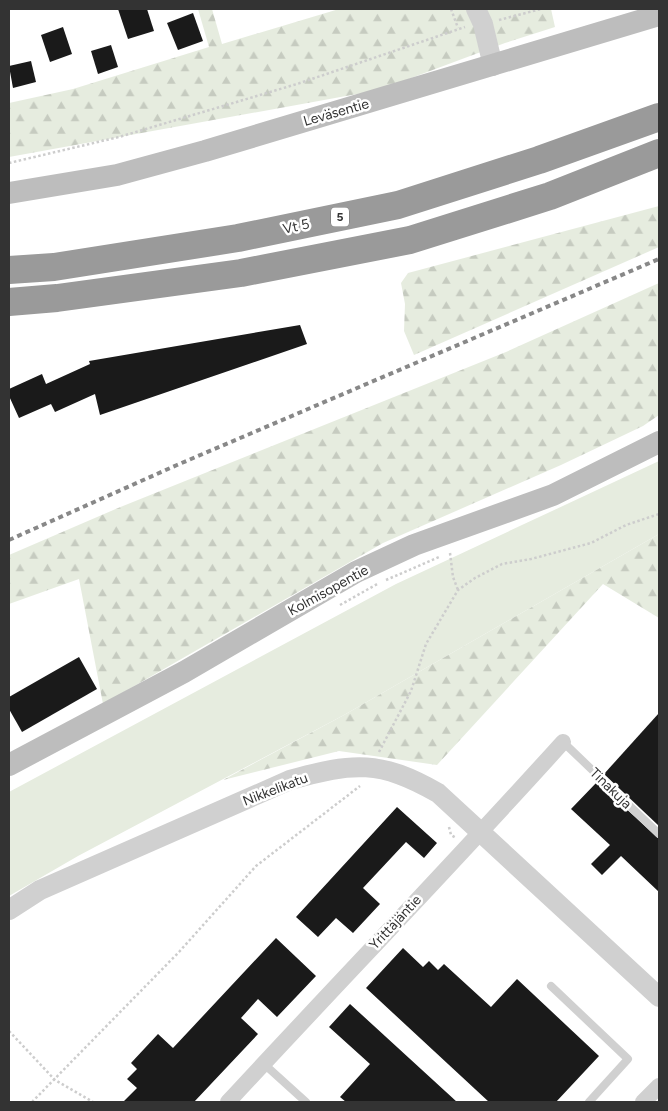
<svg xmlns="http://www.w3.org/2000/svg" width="668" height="1111" font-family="Figtree,sans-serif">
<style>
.green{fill:#e6ecdf}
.forest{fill:url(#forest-firs)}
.building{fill:#1a1a1a}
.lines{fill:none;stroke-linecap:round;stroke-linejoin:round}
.path{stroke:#cdcdcd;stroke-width:2.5;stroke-dasharray:2.5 2.5;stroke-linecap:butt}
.service{stroke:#d0d0d0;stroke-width:8}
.minor{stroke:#d0d0d0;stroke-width:16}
.tertiary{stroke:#d0d0d0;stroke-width:20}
.secondary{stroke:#bdbdbd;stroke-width:22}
.motorway{stroke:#9a9a9a;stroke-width:28}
.rail{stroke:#888;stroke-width:4;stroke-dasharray:5 4;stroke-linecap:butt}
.labels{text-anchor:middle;stroke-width:5;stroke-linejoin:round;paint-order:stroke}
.shield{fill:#fff;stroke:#707070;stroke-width:1}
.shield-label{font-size:12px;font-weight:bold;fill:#333}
.street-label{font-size:14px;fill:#333;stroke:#fff}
</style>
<defs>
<pattern id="forest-firs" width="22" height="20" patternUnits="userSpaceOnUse" patternTransform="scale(1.25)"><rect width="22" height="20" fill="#e6ecdf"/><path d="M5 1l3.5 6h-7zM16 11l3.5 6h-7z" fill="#c6cbc0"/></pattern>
</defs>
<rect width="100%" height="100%" fill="#fff"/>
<path class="green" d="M659 461V534L344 715 78 856 9 896V792L396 584Z"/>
<g class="forest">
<path d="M198 9H212L222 44 339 9H551L555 27 505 43 379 90 9 157V103L73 89 209 47Z"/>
<path d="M659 206V247L414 355 404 331 405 304 401 283 408 273Z"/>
<path d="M659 283V415L643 426 561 465 383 543 103 704 79 579 9 604V555L118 508 506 352Z"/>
<path d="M659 534V618L603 584 437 765 339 751 223 780 344 715Z"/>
</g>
<g class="building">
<path d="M118 9H147L154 31 128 39Z"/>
<path d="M193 13 203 41 178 50 167 23Z"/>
<path d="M63 27 72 54 50 62 41 35Z"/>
<path d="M111 45 118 67 98 74 91 51Z"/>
<path d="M31 61 36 82 13 88 9 66Z"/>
<path d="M300 325 307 344 100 415 95 394 55 412 51 404 19 418 9 396V389L42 374 46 384 90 364 89 361Z"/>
<path d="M79 657 97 689 22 732 9 709V697Z"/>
<path d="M659 713V826L604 774Z"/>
<path d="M597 782 659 839V892L621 856 602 875 591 864 610 845 571 809Z"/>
<path d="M397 807 437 843 424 858 406 842 363 888 380 904 353 933 336 918 318 937 296 917Z"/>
<path d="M276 938 316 976 277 1017 258 999 241 1018 258 1034 194 1102H123L137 1088 127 1079 137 1069 131 1063 158 1034 173 1048Z"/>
<path d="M403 948 423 967 429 961 438 970 444 964 491 1007 517 979 599 1056 556 1102H489L366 988Z"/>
<path d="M350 1004 457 1102H346L340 1097 370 1064 329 1027Z"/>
</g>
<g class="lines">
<g class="path">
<path d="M451 9 458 28"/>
<path d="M499 20 541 9"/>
<path d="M9 163 119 137 297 84 465 27"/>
<path d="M450 553 453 577 458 590"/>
<path d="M386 580 439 557"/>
<path d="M340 605 379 583"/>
<path d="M379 752 411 691 426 644 458 590 475 578 502 564 531 559 591 543 626 525 659 514"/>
<path d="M449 827 451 835 456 838"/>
<path d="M9 1031 55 1080 93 1102"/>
<path d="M32 1102 179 952 256 866 360 786"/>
</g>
<g class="service">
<path d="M563 742 659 834"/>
<path d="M551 986 628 1059 589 1102"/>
<path d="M264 1064 306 1102"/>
</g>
<g class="minor">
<path d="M228 1102C339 982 453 864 563 742"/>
<path d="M643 1102 659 1086"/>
</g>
<g class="tertiary">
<path d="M476 9 483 24 493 66"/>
<path d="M9 910 40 890 290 780C354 762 380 760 438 793L659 997"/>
</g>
<g class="secondary">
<path d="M9 193 117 175 205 151 659 15"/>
<path d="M9 765 184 672 356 572 414 545 553 495 659 442"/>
</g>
<g class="motorway">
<path d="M9 270 54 267 238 238 398 205 539 160 659 117"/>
<path d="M9 302 57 298 241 273 410 240 550 196 659 153"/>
</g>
<path class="rail" d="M9 540 177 465 659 259"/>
</g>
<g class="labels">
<rect class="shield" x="331" y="207.5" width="18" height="19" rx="4"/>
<g class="shield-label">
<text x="340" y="221">5</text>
</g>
<g class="street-label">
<text transform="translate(336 112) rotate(-16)" y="5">Leväsentie</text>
<text transform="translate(296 226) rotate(-12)" y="5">Vt 5</text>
<text transform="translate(328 590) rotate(-29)" y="5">Kolmisopentie</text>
<text transform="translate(611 788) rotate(44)" y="5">Tinakuja</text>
<text transform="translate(275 789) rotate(-21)" y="5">Nikkelikatu</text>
<text transform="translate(395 922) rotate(-47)" y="5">Yrittäjäntie</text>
</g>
</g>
<rect width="668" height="1111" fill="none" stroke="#333333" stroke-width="20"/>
</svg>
